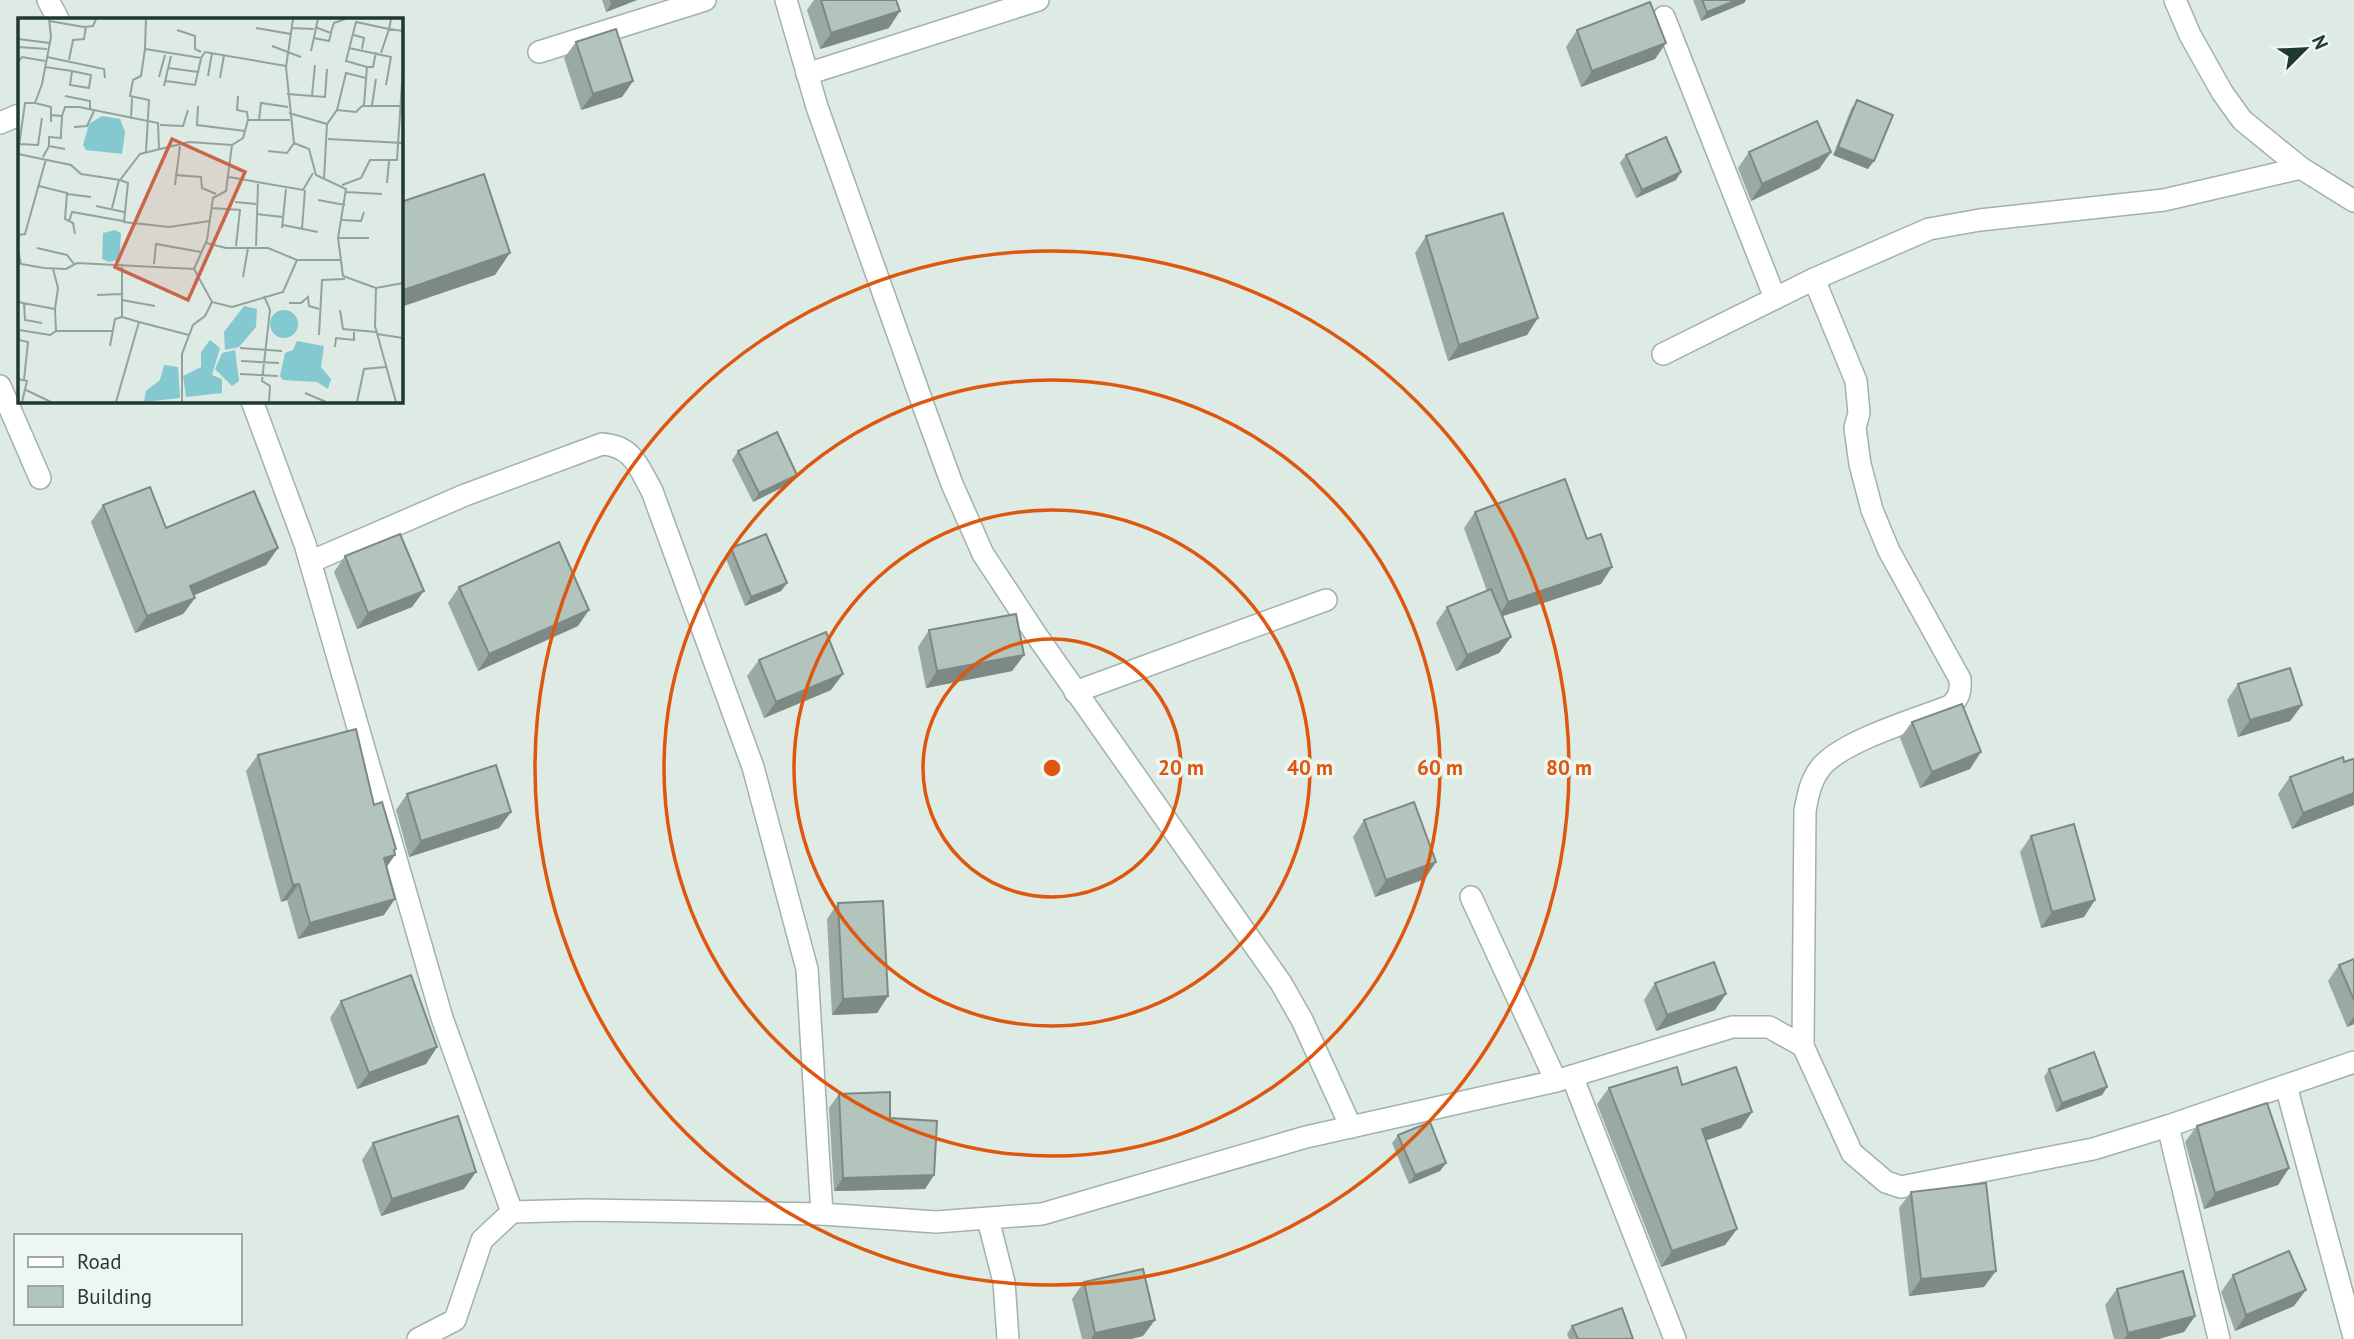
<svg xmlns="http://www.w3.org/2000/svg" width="2354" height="1339" font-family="'PT Sans',sans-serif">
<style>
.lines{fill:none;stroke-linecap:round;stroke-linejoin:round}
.minor-casing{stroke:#a1b1ab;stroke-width:24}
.minor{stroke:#fff;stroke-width:21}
.wall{fill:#9aa9a2}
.shaded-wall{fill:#7d8984}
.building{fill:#b3c4bc;stroke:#7d8984;stroke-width:2}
.ring{fill:none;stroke:#de570e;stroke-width:3.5}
.inset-road{fill:none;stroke:#92a39c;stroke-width:2}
.view{fill:#c9654b;fill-opacity:0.15;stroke:#c9654b;stroke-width:3.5}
.inset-edge{fill:none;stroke:#1f3931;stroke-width:3.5}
.centre{fill:#de570e;stroke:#eef6f2;stroke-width:3.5}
.ring-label{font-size:21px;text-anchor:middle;font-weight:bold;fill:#de570e;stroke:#eef6f2;stroke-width:7;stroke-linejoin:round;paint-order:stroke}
</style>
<rect width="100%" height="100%" fill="#deeae4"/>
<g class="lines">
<g class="minor-casing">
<g id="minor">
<path d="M48 0 58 19"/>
<path d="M786 0 817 107 926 413 952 484 983 554 1037 636 1281 983 1302 1020 1351 1127"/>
<path d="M2175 0 2190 35 2222 92 2242 120 2301 168 2354 201"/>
<path d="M1664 17 1775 298"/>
<path d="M539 52 705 0"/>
<path d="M807 74 1038 0"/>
<path d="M0 123 19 115"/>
<path d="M1663 354 1814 279 1929 229 1980 220 2164 200 2301 168"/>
<path d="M0 386 40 478"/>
<path d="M252 401 305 544 442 1018 512 1212 482 1240 455 1320 418 1339"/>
<path d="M310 562 465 495 602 444C633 446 638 466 652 491L753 767 807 969 822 1214"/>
<path d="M1075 692 1326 600"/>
<path d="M1471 897 1556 1081"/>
<path d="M1803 1046 1805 811C1808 794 1811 779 1822 766 1845 740 1917 719 1950 706 1959 698 1961 692 1960 679L1889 551 1872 510 1860 464 1855 428 1859 413 1856 381 1814 279"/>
<path d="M1572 1076 1675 1339"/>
<path d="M2286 1086 2354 1337"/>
<path d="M2168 1126 2219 1339"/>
<path d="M512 1212 585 1210 822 1214 936 1222 1042 1214 1306 1137 1556 1081 1732 1027H1769L1803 1046 1852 1153 1886 1182 1901 1187 2093 1149 2168 1126 2354 1062"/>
<path d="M988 1219 1004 1282 1008 1339"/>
</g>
</g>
<use href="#minor" class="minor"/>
</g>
<g class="wall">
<path d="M602 0H637L606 12Z"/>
<path d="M814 0H821L889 28 820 49 807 10Z"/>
<path d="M1693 0H1746L1744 3 1701 21Z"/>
<path d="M1577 30 1666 43 1655 59 1581 87 1566 47Z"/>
<path d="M576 42 633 81 622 97 581 110 564 58Z"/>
<path d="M1857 100 1868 169 1833 155 1851 109Z"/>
<path d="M1749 152H1831L1819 169 1751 201 1738 168Z"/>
<path d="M1626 155 1676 180 1636 198 1620 163Z"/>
<path d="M1426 236 1527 335 1448 361 1415 253Z"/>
<path d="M738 451 797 475 791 483 753 502 732 460Z"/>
<path d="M103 505 166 528 278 548 266 565 194 595 195 598 183 614 135 633 91 522Z"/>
<path d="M1475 512 1601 584 1502 616 1511 637 1499 653 1456 671 1436 623 1447 607 1487 591 1464 528Z"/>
<path d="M731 548 787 583 781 591 745 606 725 556Z"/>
<path d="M345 556 412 607 357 629 334 572Z"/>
<path d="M459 587 578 626 478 671 448 603Z"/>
<path d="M929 630 1024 655 1012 671 926 688 918 647Z"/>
<path d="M759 660 831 690 764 718 747 676Z"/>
<path d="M2238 684 2302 705 2290 721 2238 737 2227 700Z"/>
<path d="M1912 722 1970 769 1920 788 1900 738Z"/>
<path d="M258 755 374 805 394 851 386 868 384 915 298 939 287 900 281 902 246 771Z"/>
<path d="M2354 760V805L2292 829 2278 794 2290 777Z"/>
<path d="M407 794 511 812 499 828 409 857 396 810Z"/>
<path d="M1364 820 1425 879 1375 897 1353 837Z"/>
<path d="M2031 836 2084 917 2041 928 2020 852Z"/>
<path d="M838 903 888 996 877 1013 832 1015 827 919Z"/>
<path d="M2354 959V1024L2347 1027 2328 981 2339 965Z"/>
<path d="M1655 983 1715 1010 1656 1031 1644 1000Z"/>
<path d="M341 1001 437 1047 426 1064 357 1089 330 1018Z"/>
<path d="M2049 1069 2107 1087 2102 1095 2056 1112 2044 1077Z"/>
<path d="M1682 1085 1752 1112 1741 1128 1706 1140 1737 1229 1725 1245 1661 1267 1597 1104 1609 1088Z"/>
<path d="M839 1094 890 1118 934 1175 925 1189 834 1191 829 1108Z"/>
<path d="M2197 1126 2289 1168 2278 1185 2204 1209 2185 1142Z"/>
<path d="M1398 1135 1446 1163 1440 1171 1409 1184 1392 1143Z"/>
<path d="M373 1143 464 1189 381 1216 362 1160Z"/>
<path d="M1911 1192 1984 1287 1909 1296 1899 1208Z"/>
<path d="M2233 1275 2294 1306 2235 1331 2221 1292Z"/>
<path d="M1084 1282 1143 1336 1131 1339H1082L1072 1299Z"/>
<path d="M2117 1289 2195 1316 2184 1332 2158 1339H2114L2105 1305Z"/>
<path d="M1572 1326 1633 1339H1569L1567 1334Z"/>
</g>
<g class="shaded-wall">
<path d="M621 0H637L606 12 612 3Z"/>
<path d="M1737 0H1746L1744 3 1701 21 1707 12Z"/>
<path d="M900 11 889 28 820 49 831 33Z"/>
<path d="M1666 43 1655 59 1581 87 1592 71Z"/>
<path d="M633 81 622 97 581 110 593 94Z"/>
<path d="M1838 147 1874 161 1868 169 1833 155Z"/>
<path d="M1831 152 1819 169 1751 201 1762 184Z"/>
<path d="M1681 172 1676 180 1636 198 1642 190Z"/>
<path d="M510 253 495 275 401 307V291Z"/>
<path d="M1538 318 1527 335 1448 361 1459 345Z"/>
<path d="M797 475 791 483 753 502 759 493Z"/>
<path d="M278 548 266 565 178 602 190 586Z"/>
<path d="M1612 567 1601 584 1497 618 1508 602Z"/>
<path d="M787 583 781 591 745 606 751 597Z"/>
<path d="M424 591 412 607 357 629 368 613Z"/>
<path d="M195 598 183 614 135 633 147 616Z"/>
<path d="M589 610 578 626 478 671 489 654Z"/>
<path d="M1511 637 1499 653 1456 671 1467 655Z"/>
<path d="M1024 655 1012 671 926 688 937 671Z"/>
<path d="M843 674 831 690 764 718 776 702Z"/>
<path d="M2302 705 2290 721 2238 737 2250 720Z"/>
<path d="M1981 752 1970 769 1920 788 1932 772Z"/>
<path d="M2354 793V805L2292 829 2303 813Z"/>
<path d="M511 812 499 828 409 857 421 841Z"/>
<path d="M396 849 390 856 395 855 384 871V858Z"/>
<path d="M1436 862 1425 879 1375 897 1386 880Z"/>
<path d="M299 884 287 900 281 902 293 885Z"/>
<path d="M395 899 384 915 298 939 310 923Z"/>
<path d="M2095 900 2084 917 2041 928 2052 912Z"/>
<path d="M1726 994 1715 1010 1656 1031 1667 1015Z"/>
<path d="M888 996 877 1013 832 1015 843 999Z"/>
<path d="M2354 1016V1024L2347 1027Z"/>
<path d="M437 1047 426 1064 357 1089 369 1073Z"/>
<path d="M2107 1087 2102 1095 2056 1112 2062 1103Z"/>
<path d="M1752 1112 1741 1128 1691 1146 1702 1129Z"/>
<path d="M1446 1163 1440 1171 1409 1184 1415 1175Z"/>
<path d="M2289 1168 2278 1185 2204 1209 2215 1193Z"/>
<path d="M476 1172 464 1189 381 1216 392 1199Z"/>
<path d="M934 1175 925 1189 834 1191 843 1178Z"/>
<path d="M1737 1229 1725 1245 1661 1267 1672 1251Z"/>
<path d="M1996 1271 1984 1287 1909 1296 1921 1279Z"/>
<path d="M2306 1290 2294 1306 2235 1331 2246 1315Z"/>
<path d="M2195 1316 2184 1332 2158 1339H2124L2128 1333Z"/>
<path d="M1155 1320 1143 1336 1131 1339H1091L1095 1333Z"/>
</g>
<g class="building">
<path d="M611 0H621L612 3Z"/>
<path d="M821 0H896L900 11 831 33Z"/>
<path d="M1702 0H1737L1707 12Z"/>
<path d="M1650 2 1666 43 1592 71 1577 30Z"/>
<path d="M616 29 633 81 593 94 576 42Z"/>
<path d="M1857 100 1893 115 1874 161 1838 147Z"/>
<path d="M1817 121 1831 152 1762 184 1749 152Z"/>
<path d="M1666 137 1681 172 1642 190 1626 155Z"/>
<path d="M484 174 510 253 401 291V202Z"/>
<path d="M1503 213 1538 318 1459 345 1426 236Z"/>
<path d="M777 432 797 475 759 493 738 451Z"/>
<path d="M1565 479 1587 539 1601 534 1612 567 1508 602 1475 512Z"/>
<path d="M150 487 166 528 254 491 278 548 190 586 195 598 147 616 103 505Z"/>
<path d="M400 534 424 591 368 613 345 556Z"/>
<path d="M766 534 787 583 751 597 731 548Z"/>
<path d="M559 542 589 610 489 654 459 587Z"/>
<path d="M1491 589 1511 637 1467 655 1447 607Z"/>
<path d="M1016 614 1024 655 937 671 929 630Z"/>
<path d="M826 632 843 674 776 702 759 660Z"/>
<path d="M2290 668 2302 705 2250 720 2238 684Z"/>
<path d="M1962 704 1981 752 1932 772 1912 722Z"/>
<path d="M356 729 374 805 382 802 396 849 394 850 395 855 384 858 395 899 310 923 299 884 293 885 258 755Z"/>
<path d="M2343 757 2344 762 2353 759 2354 760V793L2303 813 2290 777Z"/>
<path d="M496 765 511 812 421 841 407 794Z"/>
<path d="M1414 802 1436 862 1386 880 1364 820Z"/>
<path d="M2074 824 2095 900 2052 912 2031 836Z"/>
<path d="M883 901 888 996 843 999 838 903Z"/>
<path d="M2354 959V1000L2339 965Z"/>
<path d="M1714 962 1726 994 1667 1015 1655 983Z"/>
<path d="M411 975 437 1047 369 1073 341 1001Z"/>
<path d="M2094 1052 2107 1087 2062 1103 2049 1069Z"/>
<path d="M1677 1067 1682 1085 1736 1067 1752 1112 1702 1129 1737 1229 1672 1251 1609 1088Z"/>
<path d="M890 1092V1118L937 1121 934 1175 843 1178 839 1094Z"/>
<path d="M2267 1103 2289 1168 2215 1193 2197 1126Z"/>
<path d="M458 1116 476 1172 392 1199 373 1143Z"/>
<path d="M1430 1122 1446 1163 1415 1175 1398 1135Z"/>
<path d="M1986 1183 1996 1271 1921 1279 1911 1192Z"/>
<path d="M2289 1251 2306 1290 2246 1315 2233 1275Z"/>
<path d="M1143 1269 1155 1320 1095 1333 1084 1282Z"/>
<path d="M2183 1271 2195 1316 2128 1333 2117 1289Z"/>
<path d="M1622 1308 1633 1339H1578L1572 1326Z"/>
</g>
<g class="ring">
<circle cx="1052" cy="768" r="129"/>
<circle cx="1052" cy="768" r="258"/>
<circle cx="1052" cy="768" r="388"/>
<circle cx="1052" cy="768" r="517"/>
</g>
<g transform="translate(18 18)">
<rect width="385" height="385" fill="#deeae4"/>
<path d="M84 98 102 101 107 114 104 136 68 132 65 127 71 106ZM97 212 103 215 102 233 99 242 91 244 84 241 85 215ZM226 288 239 291 238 309 221 329 207 332 206 314ZM252 306a14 14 0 1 1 28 0a14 14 0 1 1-28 0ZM192 322 202 330 194 357 204 361V375L168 379 165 358 183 349V334ZM279 323 306 328 303 349 313 361 310 371 299 364 265 362 262 358 267 335 275 332ZM217 332 221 363 214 368 197 351 204 335ZM146 347 160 349 162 380 126 384 128 373 142 362Z" fill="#84c9d0"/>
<path class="inset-road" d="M275 1 268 49 276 125 291 131 298 157 328 171 320 220 325 258 358 270 357 308 378 384M373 1 371 11 385 13M31 3 66 9 75 8 78 1M238 10 273 16M274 10 296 11M159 12 177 18V31L183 34M313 14 316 5 327 1M336 17 346 20 344 31M296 20 311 23 313 15 297 9M0 21 32 25M254 28 283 39M0 29 29 31M127 30 128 1M331 30 373 39 368 67M293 33 300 1M29 39 86 51 87 60M51 42 55 22 66 21 68 8M0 44 4 39 27 43M27 49 54 53 73 57 71 70 52 67 54 53M349 49H355L358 34M151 50 180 54M190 58 194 35M141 59 147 37M202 60 206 37M148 63 177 67 183 41M146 68 153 38M269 76 307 79 309 51M294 77 297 47M47 78 72 83V92M220 78 219 92 229 94 230 101M17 85 33 89V104M346 87 349 49 328 43 338 4 371 11 363 35M354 87 358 61M180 88 179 107 227 113M319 92 328 55 348 60M271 95 309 106 319 92 338 94 344 88H385M44 98 47 89H61L140 105 141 131M113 101 114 80M241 102 243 85 270 89M142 107 165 108 170 92M56 109 69 108 76 93M310 121 385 125M2 126 20 127 24 100M31 128V119L43 120V115L44 98 33 97M250 133 269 135 276 125M128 134 131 82 112 78 115 62 123 58 127 31 183 40 187 34 268 48M0 135 7 85H17L24 66 33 19 31 1M0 136 53 147 63 156 102 162 122 136 171 124 214 127 225 120 230 102H272M25 139 31 128 47 131M157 157 183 159 184 170 198 176M211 159 285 172 295 155M306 161 309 106M102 162 110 165 106 204 151 209 192 203M369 165 371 143M157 167 162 128M324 167 343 160 352 142H379L385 49M21 168 49 175 47 201 55 205 57 216M328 174 364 176M49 176 73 179M300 182 327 187M217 184 238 186M78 188 106 194M94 190 101 162M194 190 222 192 218 228M238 196 265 199M324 202 343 203 346 194M51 204 54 194 105 203M265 207 300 214M264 210 268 171M284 211 287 172M0 217 7 216 28 141M320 220H351M188 225 208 230H250L279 242M238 228 240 166M19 230 49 237 56 246M0 233 3 246 26 250 48 251 59 245 176 251 194 284 214 289 265 274 279 242H322M104 246V299L121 304M136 246 138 226 183 234M35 251 40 270 37 291M176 251 189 222 195 180 208 173 214 127M225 259 230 230M358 270 385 265M79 277 104 276M246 278 252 292 244 363 252 368 251 384M104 282 137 288M0 284 37 291 38 313H95M6 285 7 302 24 305M271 285H283L290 279 291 288 301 291M322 292 325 311 358 314M0 304 1 322 10 324 6 362M1 312 32 317 38 313M359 316 385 320M301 317 304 262 327 261M92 328 97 301 104 299M317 329 318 320 336 322V314M222 330 264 333M223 343 261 345M222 356 260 358M0 361 9 363 4 384M8 372 33 384M287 375 308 384M98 384 121 304 171 317M164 384V336L175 307 187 298 194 284M339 384 346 351 368 349"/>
<path class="view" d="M154 121 227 154 170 282 97 249Z"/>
<rect width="385" height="385" class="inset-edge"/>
</g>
<circle cx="1052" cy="768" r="10" class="centre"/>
<g class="ring-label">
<text x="1181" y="775">20 m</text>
<text x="1310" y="775">40 m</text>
<text x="1440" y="775">60 m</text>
<text x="1569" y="775">80 m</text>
</g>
<rect x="14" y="1234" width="228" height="91" fill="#eef6f2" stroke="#9baaa5" stroke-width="2"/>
<rect x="28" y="1257" width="35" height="10" fill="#ffffff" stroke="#9baaa5" stroke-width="2"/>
<text x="77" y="1269" font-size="21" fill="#1f3931">Road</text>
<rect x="28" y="1286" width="35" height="21" fill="#b3c4bc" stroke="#9baaa5" stroke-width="2"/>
<text x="77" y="1304" font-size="21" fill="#1f3931">Building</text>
<g transform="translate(2305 49) rotate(66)" stroke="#eef6f2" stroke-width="5" paint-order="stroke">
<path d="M0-5L12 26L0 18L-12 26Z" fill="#1f3931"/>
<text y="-10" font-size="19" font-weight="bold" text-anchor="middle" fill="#1f3931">N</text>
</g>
</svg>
